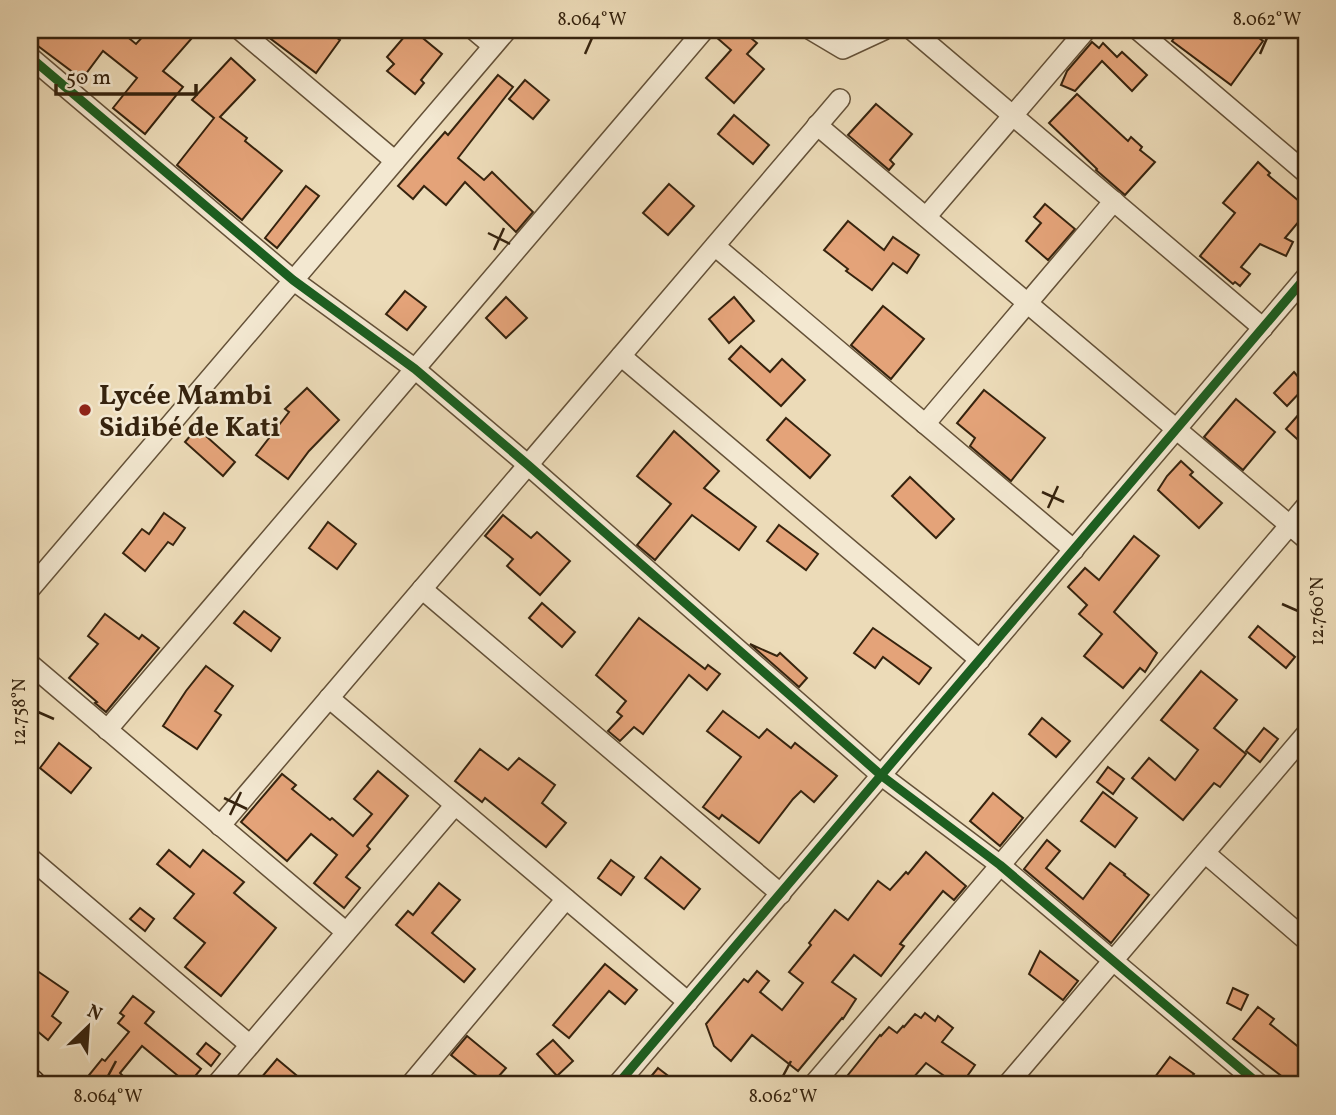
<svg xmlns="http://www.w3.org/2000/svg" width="1336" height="1115" font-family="Vollkorn,serif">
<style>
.building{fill:#e4a379;stroke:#36230e;stroke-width:2}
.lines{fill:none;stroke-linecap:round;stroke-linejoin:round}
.minor-casing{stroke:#645138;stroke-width:22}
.secondary-casing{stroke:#36230e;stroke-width:31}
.minor{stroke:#f3e8d1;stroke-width:19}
.secondary{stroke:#f3e8d1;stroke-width:28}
.cycleway-casing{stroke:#f3e8d1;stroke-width:13}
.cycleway{stroke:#1b5e20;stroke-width:9}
.ticks{fill:none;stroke:#36230e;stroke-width:2.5}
.poi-dot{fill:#8f2418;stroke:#f3e8d1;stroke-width:2.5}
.labels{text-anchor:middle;stroke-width:5;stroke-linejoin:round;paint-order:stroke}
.poi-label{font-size:28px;font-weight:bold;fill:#36230e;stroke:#f3e8d1;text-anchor:start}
.neatline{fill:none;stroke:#36230e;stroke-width:2.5}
.ticks-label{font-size:18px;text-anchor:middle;fill:#36230e}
</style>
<rect width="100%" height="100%" fill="#ecdbb8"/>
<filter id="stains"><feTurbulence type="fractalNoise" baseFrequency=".00286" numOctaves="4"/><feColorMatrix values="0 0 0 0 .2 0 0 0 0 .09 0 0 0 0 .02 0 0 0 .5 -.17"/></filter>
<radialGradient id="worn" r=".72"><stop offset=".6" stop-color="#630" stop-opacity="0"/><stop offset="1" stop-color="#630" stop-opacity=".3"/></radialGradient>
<g class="building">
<path d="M30 30H119L136 44 149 30H199L163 71 183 87 145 134 113 108 137 78 103 51 82 79 30 40Z"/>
<path d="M259 30H325L340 40 316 73Z"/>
<path d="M410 30H413L442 54 421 80 424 83 415 94 387 71 394 64 387 57Z"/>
<path d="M716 30H741L757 43 747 54 764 69 734 103 706 78 731 50 715 36Z"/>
<path d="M1180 30H1248L1263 41 1231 85 1172 41Z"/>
<path d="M1092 42 1099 48 1103 43 1117 57 1122 52 1147 75 1132 91 1102 61 1075 91 1061 85 1067 71Z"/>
<path d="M231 58 255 80 220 117 247 138 245 141 282 171 242 220 177 165 214 118 192 100Z"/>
<path d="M498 75 513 87 458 158 484 180 492 172 533 212 516 232 465 182 446 205 424 186 413 199 398 186 445 132 448 135Z"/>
<path d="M525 80 549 100 533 119 509 99Z"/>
<path d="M1077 94 1128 141 1131 137 1142 147 1140 150 1155 162 1125 195 1096 170 1097 169 1049 123Z"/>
<path d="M876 104 912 134 890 160 894 164 889 170 848 135Z"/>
<path d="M734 115 769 145 753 164 718 134Z"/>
<path d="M1258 162 1270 173 1268 175 1306 207V213L1285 238 1293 242 1286 256 1260 244 1241 267 1250 274 1240 286 1235 282 1233 284 1200 256 1235 213 1223 203Z"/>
<path d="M669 184 694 206 668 235 643 213Z"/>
<path d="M306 186 319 196 277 248 265 238Z"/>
<path d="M1045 204 1075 229 1048 260 1026 241 1041 223 1034 217Z"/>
<path d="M848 221 884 250 893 237 919 255 907 273 893 263 872 290 846 271 848 269 824 250Z"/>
<path d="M405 291 426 307 407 330 386 314Z"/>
<path d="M506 297 527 318 506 338 486 318Z"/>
<path d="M734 297 754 321 729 343 709 319Z"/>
<path d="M883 306 924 339 891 379 851 345Z"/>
<path d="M741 346 770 372 782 359 805 380 781 406 729 359Z"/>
<path d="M1294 372 1306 386 1287 406 1274 393Z"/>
<path d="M307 388 339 420 309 451 288 479 256 455 289 412 285 409Z"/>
<path d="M984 390 1045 438 1011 481 970 446 975 438 957 423Z"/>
<path d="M1236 399 1275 432 1243 470 1204 437Z"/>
<path d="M1306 406V447L1286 429Z"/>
<path d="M786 418 830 455 810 478 767 440Z"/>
<path d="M197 428 235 462 223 476 185 442Z"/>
<path d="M674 431 719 471 704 488 756 527 739 550 692 515 655 560 637 545 671 504 637 476Z"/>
<path d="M1181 461 1193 472 1190 475 1222 503 1199 528 1158 490 1167 476Z"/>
<path d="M910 477 954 519 936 538 892 496Z"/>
<path d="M164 513 185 528 173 545 168 542 145 571 123 553 142 529 149 534Z"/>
<path d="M503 515 531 538 537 532 570 561 540 595 507 566 513 559 485 536Z"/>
<path d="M328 522 356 544 337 569 309 548Z"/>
<path d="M779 525 818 554 806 570 767 541Z"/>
<path d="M1134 536 1159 556 1114 612 1157 653 1145 672 1140 668 1123 688 1084 656 1102 634 1079 614 1087 605 1068 587 1085 568 1099 580Z"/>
<path d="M542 603 575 632 562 647 529 618Z"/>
<path d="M244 611 280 638 271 651 234 623Z"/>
<path d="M105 614 139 639 142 635 159 648 106 712 95 703 97 702 69 678 98 644 88 636Z"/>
<path d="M639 618 705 669 708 665 720 674 707 690 689 675 643 734 634 727 620 741 608 731 622 716 617 712 626 701 596 675Z"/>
<path d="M1258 626 1295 657 1286 668 1249 637Z"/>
<path d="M873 628 931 668 919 684 883 657 875 668 854 653Z"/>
<path d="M750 644 777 656 780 653 807 678 799 687Z"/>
<path d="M206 666 233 686 215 711 221 715 197 749 163 726 186 691Z"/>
<path d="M1201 671 1237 700 1214 728 1246 754 1220 787 1214 783 1183 820 1132 778 1149 758 1175 780 1198 750 1161 720Z"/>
<path d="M723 711 759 738 767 729 791 748 795 743 837 776 814 802 801 791 793 799 759 843 722 815 719 819 703 807 741 757 707 731Z"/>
<path d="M1042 718 1070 741 1056 757 1029 734Z"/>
<path d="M1264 728 1278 739 1260 762 1246 751Z"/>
<path d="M59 743 91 768 71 793 40 768Z"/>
<path d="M480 749 508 770 519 758 555 785 542 803 566 823 546 847 485 798 482 802 455 781Z"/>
<path d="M1108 767 1124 779 1113 794 1097 782Z"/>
<path d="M378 771 408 796 367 846 370 849 346 877 360 888 344 908 314 883 337 855 311 834 287 861 241 822 282 774 296 785 292 789 330 820 332 818 353 836 372 814 354 799Z"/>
<path d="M1103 792 1137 818 1115 847 1081 821Z"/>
<path d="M993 793 1023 818 1000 846 970 821Z"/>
<path d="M1047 840 1060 851 1046 868 1083 899 1110 863 1125 874 1124 875 1149 895 1111 943 1024 869Z"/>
<path d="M169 850 190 867 203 850 244 882 234 893 276 928 221 996 185 967 205 943 174 918 194 894 157 864Z"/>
<path d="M926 852 966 886 954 900 943 891 900 944 904 946 881 976 854 955 832 982 856 999 843 1019 842 1018 798 1071 752 1035 731 1061 714 1046 706 1024 744 979 748 982 757 971 769 981 760 992 782 1010 803 983 789 972 811 945 809 943 835 910 848 920 878 881 890 890 906 872 908 874Z"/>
<path d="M661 857 700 889 684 909 645 878Z"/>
<path d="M611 860 634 877 621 895 598 878Z"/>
<path d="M439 883 460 900 432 933 475 969 464 982 396 925 408 911 413 915Z"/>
<path d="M140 908 154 919 145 931 130 919Z"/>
<path d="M1040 951 1078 981 1063 1000 1029 974Z"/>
<path d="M605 964 637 990 625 1004 609 991 569 1038 553 1025Z"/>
<path d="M30 966 68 992 52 1016 61 1023 48 1040 30 1025Z"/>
<path d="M1233 988 1248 995 1241 1010 1227 1003Z"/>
<path d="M133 996 154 1012 145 1023 201 1069 188 1085H185L175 1077 177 1075 142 1046 120 1073 124 1077 117 1085H81L102 1059 105 1061 129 1032 118 1023 124 1016 120 1013Z"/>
<path d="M1258 1007 1274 1019 1270 1024 1306 1053V1085H1303L1292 1077 1288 1081 1233 1039Z"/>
<path d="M925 1013 935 1021 938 1016 953 1028 942 1042 975 1065 961 1085H957L926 1063 907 1085H840L880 1035 881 1036 889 1027 897 1033 903 1026 904 1027 915 1014 921 1018Z"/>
<path d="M467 1036 506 1068 491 1085H488L451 1055Z"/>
<path d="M553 1040 573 1061 557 1076 537 1054Z"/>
<path d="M206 1043 220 1054 211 1066 197 1054Z"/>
<path d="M1170 1057 1194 1074 1185 1085H1149Z"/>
<path d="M277 1059 308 1085H255Z"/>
<path d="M658 1068 680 1085H644Z"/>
</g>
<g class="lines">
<g class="minor-casing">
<g id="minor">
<path d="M240 30 395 161"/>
<path d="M474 30 493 46"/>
<path d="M811 30 843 49 884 30"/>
<path d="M912 30 1263 328"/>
<path d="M1138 30 1306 173"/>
<path d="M30 57 293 280 415 369 528 465 882 776 1000 865 1260 1085"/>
<path d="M817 125 1306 539"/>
<path d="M926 217 1086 30"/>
<path d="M715 246 1074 550"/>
<path d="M621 356 980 660"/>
<path d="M925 424 1114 201"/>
<path d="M30 589 507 30"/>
<path d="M422 589 781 894"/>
<path d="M30 664 346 932"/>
<path d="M329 698 688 1002"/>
<path d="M107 730 704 30"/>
<path d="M220 826 840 99"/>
<path d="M1205 853 1306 940"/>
<path d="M30 858 250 1045"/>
<path d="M216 1085 455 805"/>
<path d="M410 1085 566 899"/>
<path d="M617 1085 1306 277"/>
<path d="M813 1085 1306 506"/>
<path d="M1007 1085 1306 734"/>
</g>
</g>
<g class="secondary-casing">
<path id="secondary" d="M30 1083 32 1085"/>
</g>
<use href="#minor" class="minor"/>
<use href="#secondary" class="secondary"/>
<g class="cycleway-casing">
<g id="cycleway">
<path d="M30 57 293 280 415 369 528 465 882 776 1000 865 1260 1085"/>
<path d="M617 1085 1306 277"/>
</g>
</g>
<use href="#cycleway" class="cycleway"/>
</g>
<path class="ticks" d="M585 54 592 38M1260 54 1267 38M488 233 510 244M494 250 504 228M1042 492 1064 502M1048 508 1058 486M1282 604 1298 611M38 712 54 719M224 798 247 809M230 815 241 792M108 1076 116 1061M783 1076 791 1061"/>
<circle class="poi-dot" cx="85" cy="410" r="7"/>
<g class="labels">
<g class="poi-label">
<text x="99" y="404">Lycée Mambi<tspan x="99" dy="32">Sidibé de Kati</tspan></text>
</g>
</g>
<rect width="1336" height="1115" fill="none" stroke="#ecdbb8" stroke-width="77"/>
<g transform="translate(88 1027) rotate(25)" stroke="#f3e8d1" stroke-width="5" paint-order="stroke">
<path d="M0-5L12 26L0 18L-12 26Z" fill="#36230e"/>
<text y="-10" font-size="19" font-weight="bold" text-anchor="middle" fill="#36230e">N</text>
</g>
<path d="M56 84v10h140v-10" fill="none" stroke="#36230e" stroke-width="3.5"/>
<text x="66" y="84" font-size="21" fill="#36230e" stroke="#f3e8d1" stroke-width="5" paint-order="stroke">50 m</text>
<rect x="38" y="38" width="1260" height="1038" class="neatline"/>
<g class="ticks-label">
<text x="592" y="25">8.064°W</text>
<text x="1267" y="25">8.062°W</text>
<text transform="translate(1317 611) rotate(-90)" y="6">12.760°N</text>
<text transform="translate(19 712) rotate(-90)" y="6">12.758°N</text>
<text x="108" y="1102">8.064°W</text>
<text x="783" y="1102">8.062°W</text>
</g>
<rect width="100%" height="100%" filter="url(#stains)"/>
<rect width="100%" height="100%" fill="url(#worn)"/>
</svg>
